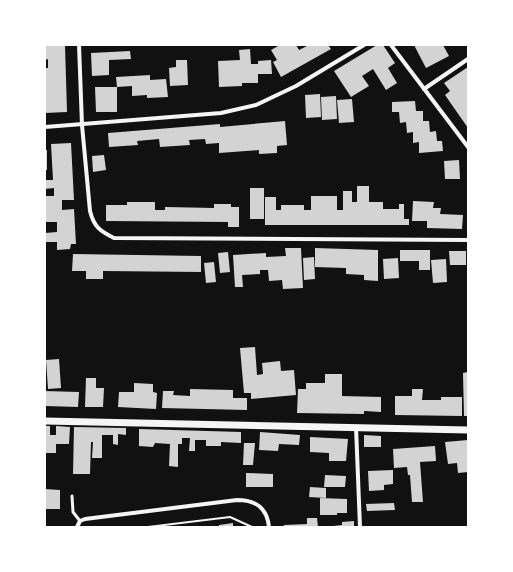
<svg xmlns="http://www.w3.org/2000/svg" width="513" height="572" font-family="Montserrat,sans-serif">
<style>
.building{fill:#d3d3d3}
.lines{fill:none;stroke-linecap:round;stroke-linejoin:round}
.path{stroke:#f5f5f5;stroke-width:2}
.service{stroke:#f5f5f5;stroke-width:3}
.minor{stroke:#f5f5f5;stroke-width:4}
.tertiary{stroke:#f5f5f5;stroke-width:7}
</style>
<rect width="100%" height="100%" fill="#111"/>
<g class="building">
<path d="M45 45H65L67 112 45 113V68H48V59L45 60Z"/>
<path d="M280 45H296L299 50 309 45H328L331 49 281 77 273 62 277 60 271 50Z"/>
<path d="M377 45H383L395 63 388 68 397 83 386 90 373 69 362 76 369 86 351 97 334 71Z"/>
<path d="M414 45H443L449 56 426 68Z"/>
<path d="M250 49 251 64H258V61L271 60 272 74H258V83H242V86L219 87 218 61 240 60 239 50Z"/>
<path d="M130 51 131 59 109 60V75L92 76 91 53Z"/>
<path d="M176 60H187L188 85 170 86 169 68 176 67Z"/>
<path d="M468 67V128L445 95 450 91 444 83Z"/>
<path d="M150 75V80L166 79 168 97 147 98V95L132 96V86L117 87 116 77Z"/>
<path d="M95 87H117V112H96Z"/>
<path d="M320 94 321 117 306 118 305 95Z"/>
<path d="M336 96 337 119 322 120 321 97Z"/>
<path d="M352 99 354 122 339 123 337 100Z"/>
<path d="M415 101 416 111H423V121H429L430 132 436 131 437 141H442L443 151 419 153V142L413 143V132L407 133 406 122 400 123 399 112H392V102Z"/>
<path d="M285 121 287 145 277 146V153L259 154V150L219 153V143L206 144 205 139 189 140 190 145 160 147 159 139 137 141 138 145 109 147 108 133 220 124V127Z"/>
<path d="M71 143 74 200H62V210L74 209 76 244H71L70 249 57 250V242H45V233L57 232V222H45V196H54V188L45 189V180H53L51 144Z"/>
<rect x="45" y="150" width="2" height="20"/>
<path d="M104 155 106 170 93 172 92 156Z"/>
<path d="M459 160 460 179H445L444 161Z"/>
<path d="M357 186H369V202H383V209H399V204H404V219H409V225H265V197H276V210H281V205H304V210H311V196H337V210H343V191H352V202H357Z"/>
<rect x="250" y="188" width="14" height="31"/>
<path d="M413 201 434 202 433 208H441L440 214 463 215 462 229 427 228V221H412Z"/>
<path d="M127 202H155V210H165V207L214 208V204H231V207H239V227H228V222L106 221V205H127Z"/>
<path d="M285 248H301L303 288 283 289 282 280 269 281 268 270H260V274L242 275 243 287H235L233 255 266 253V257L286 256Z"/>
<path d="M315 248 378 250V281L364 280V275L346 274V268L315 267Z"/>
<path d="M400 250H430V270H419V261H400Z"/>
<path d="M449 251H466V265H450Z"/>
<path d="M228 252 230 272 220 273 218 253Z"/>
<path d="M73 254 201 256V272L103 271V279H86V271H72Z"/>
<path d="M314 257 315 279 304 280 303 258Z"/>
<path d="M398 258 399 278 384 279 383 259Z"/>
<path d="M446 259 447 282 433 283 431 260Z"/>
<path d="M214 262 216 282 206 283 204 263Z"/>
<path d="M255 347 257 375 263 374 262 363 280 361 281 371 294 370 296 395 251 399V393H244L240 348Z"/>
<path d="M59 359 61 388 48 389 46 360Z"/>
<path d="M468 372V416H464L463 373Z"/>
<path d="M325 374H342V396L381 397V412L364 411V414L297 413 298 389H306V383H325Z"/>
<path d="M86 378H96V388H104L103 407H85Z"/>
<path d="M134 383 153 384V392L157 393 156 409 118 407 119 392H134Z"/>
<path d="M190 389 233 390V398H247V410L162 408 163 391H174L173 395 190 396Z"/>
<path d="M412 389H423L422 400H441V397H462V416L395 415V396H412Z"/>
<path d="M45 391 79 392 78 407 45 406Z"/>
<path d="M45 426H50V435H56V426L70 427 69 444H56V453H45Z"/>
<path d="M74 427 126 428V435L118 434V445L113 444V435H102V458H92L93 442H91L90 474H73Z"/>
<path d="M139 429 241 432V443L221 442V446H206V440H195V451H189L190 438H182V444H178V467L169 466 170 444 155 443 153 447 139 446Z"/>
<path d="M260 432 300 435 299 445 279 444 278 451 259 450Z"/>
<path d="M364 435 381 436V447H364Z"/>
<path d="M310 437 348 439 346 461H329V453L310 452Z"/>
<path d="M468 440V472L458 473 457 463 448 464 445 442Z"/>
<path d="M244 443H255L253 465H243Z"/>
<path d="M435 446 436 461 420 462 423 502H412L410 475H408L407 467 394 468 393 449Z"/>
<path d="M393 470V484L384 485V490L369 491 368 471Z"/>
<path d="M246 473 273 474V487H246Z"/>
<path d="M325 475 346 476 345 487H324Z"/>
<path d="M310 487 326 488V498L309 497Z"/>
<path d="M45 489 60 490V509H45Z"/>
<path d="M320 498 347 499V513H337V515H320Z"/>
<path d="M394 503 395 510 367 511 366 504Z"/>
<path d="M307 518H317L318 527H284V525L307 524Z"/>
<path d="M354 521V527H325L342 525V522Z"/>
<path d="M233 523V527H219V525Z"/>
</g>
<g class="lines">
<path class="path" d="M148 527 230 517 252 527"/>
<path class="service" d="M72 496 73 512 80 521"/>
<g class="minor">
<path d="M79 45 82 125 90 211C94 227 100 231 114 238L468 240"/>
<path d="M391 45 468 147"/>
<path d="M424 89 468 59"/>
<path d="M45 127 221 113 256 105 296 86 364 45"/>
<path d="M356 427 360 527"/>
<path d="M77 527 80 521 85 519 237 500C255 500 267 507 269 527"/>
</g>
<path class="tertiary" d="M45 421 468 430"/>
</g>
<rect width="513" height="572" fill="none" stroke="#ffffff" stroke-width="92"/>
</svg>
